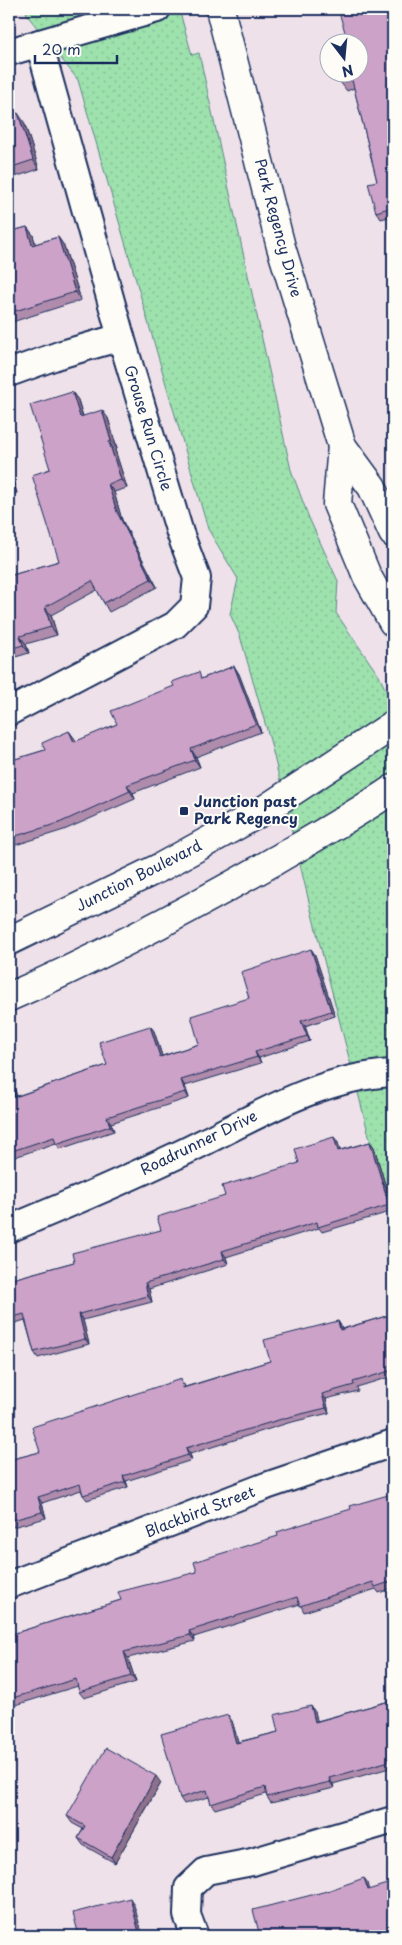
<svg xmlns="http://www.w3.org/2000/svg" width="402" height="1945" font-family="'Playpen Sans',sans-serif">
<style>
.grass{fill:url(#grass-dots);stroke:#5c8886}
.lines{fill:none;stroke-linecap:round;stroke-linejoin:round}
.minor-casing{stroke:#1b2f5e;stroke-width:30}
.tertiary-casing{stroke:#1b2f5e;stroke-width:31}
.secondary-casing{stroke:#1b2f5e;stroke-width:31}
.minor{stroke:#fdfcf7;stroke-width:26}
.tertiary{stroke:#fdfcf7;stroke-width:28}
.secondary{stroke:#fdfcf7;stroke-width:28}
.wall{fill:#af8bac;stroke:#1b2f5e}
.shaded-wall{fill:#8f718c;stroke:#1b2f5e}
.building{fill:#cca2c8;stroke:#1b2f5e}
.poi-dot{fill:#1b2f5e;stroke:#fdfcf7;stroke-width:2}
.labels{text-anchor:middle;stroke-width:4;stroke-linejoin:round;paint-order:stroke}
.street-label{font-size:15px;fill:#1b2f5e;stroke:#fdfcf7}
.poi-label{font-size:15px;font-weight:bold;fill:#1b2f5e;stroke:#fdfcf7;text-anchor:start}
</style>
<defs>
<pattern id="grass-dots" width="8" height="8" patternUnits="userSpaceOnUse" patternTransform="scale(1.25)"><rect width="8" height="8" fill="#9de1ad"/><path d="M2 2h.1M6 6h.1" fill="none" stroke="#87c197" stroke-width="1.8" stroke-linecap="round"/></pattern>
</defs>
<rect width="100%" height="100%" fill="#eee1e9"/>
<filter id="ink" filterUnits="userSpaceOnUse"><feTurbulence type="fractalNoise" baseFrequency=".02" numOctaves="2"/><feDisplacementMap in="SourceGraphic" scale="10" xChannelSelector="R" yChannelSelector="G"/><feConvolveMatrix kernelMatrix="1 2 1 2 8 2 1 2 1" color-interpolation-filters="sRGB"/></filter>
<g filter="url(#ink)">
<path class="grass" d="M26 9H179L192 55 199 53 291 470 309 518 338 581 336 613 379 676 393 705V1229L311 910 271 744 240 636 230 614 238 579 208 529 78 80 27 15Z"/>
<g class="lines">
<g class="minor-casing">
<g id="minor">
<path d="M9 52 157 9"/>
<path d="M9 373 59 355 121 337"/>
<path d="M9 712 175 625 194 606 197 578 180 533 121 337 39 43"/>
<path d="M9 1229C67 1205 125 1180 182 1153 251 1120 316 1077 393 1073"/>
<path d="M9 1585 266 1486 393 1443"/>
<path d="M195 1936 187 1915 188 1888 206 1871 252 1862 393 1820"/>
</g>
</g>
<g class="tertiary-casing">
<g id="tertiary">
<path d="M220 9 281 247 342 446 372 487 393 533"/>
<path d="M342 446 337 504 367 576 393 622"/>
</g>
</g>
<g class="secondary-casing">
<g id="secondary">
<path d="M9 941 161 867 261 812 393 725"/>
<path d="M9 997C101 957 189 910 276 860 316 837 355 815 393 789"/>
</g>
</g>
<use href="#minor" class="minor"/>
<use href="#tertiary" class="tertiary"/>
<use href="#secondary" class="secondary"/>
</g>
<g class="wall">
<path d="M393 9V216L381 219 376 212 377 181 354 88 347 91 341 83Z"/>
<path d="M9 116 24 122 39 169 9 179Z"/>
<path d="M27 227 33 235 35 244 58 237 64 246 81 300 9 323V232Z"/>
<path d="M72 392 78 400 83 416 108 418 117 449 115 450 127 488 114 492 122 520 157 587 109 612 104 603 97 590 51 615 57 635 26 644 29 653 9 659V576L59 561 50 469Z"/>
<path d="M9 468 17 493 9 496Z"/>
<path d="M234 666 239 674 261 732 196 757 200 767 133 793 135 799 64 830 9 847V761L45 750 69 731 76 742 117 724 203 678Z"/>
<path d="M311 949 315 955 335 1016 305 1026 310 1041 259 1058 261 1063 185 1086 189 1098 111 1123 114 1131 60 1149 56 1143 9 1159V1083H10L14 1088 17 1096 107 1065 150 1026 154 1031 162 1056 199 1044 249 998Z"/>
<path d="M334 1137 338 1143 340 1150 370 1142 374 1147 393 1211 322 1232 319 1228 226 1257 228 1264 149 1289 152 1302 83 1320 89 1344 38 1358 34 1352 25 1320 9 1325V1280L74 1262 161 1230 225 1196 299 1163Z"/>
<path d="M393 1314V1376L357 1387 358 1391 326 1399 329 1413 288 1423 190 1454 192 1460 126 1481 128 1487 87 1500 83 1495 81 1490 42 1503 46 1518 9 1528V1460L40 1452 184 1384 185 1387 270 1361 338 1321 341 1326 342 1329Z"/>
<path d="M392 1501 393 1504V1588L379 1593 376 1589 304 1612 300 1604 194 1637 195 1641 128 1658 136 1682 84 1698 79 1692 78 1686 9 1707V1635L121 1600Z"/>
<path d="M393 1700V1767L333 1784 334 1788 271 1803 267 1797 266 1794 215 1809 211 1804 209 1797 184 1804 180 1798 232 1721 238 1742 278 1732 315 1712 317 1721Z"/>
<path d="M161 1783 115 1863 83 1845 78 1838 83 1829 72 1823 67 1816Z"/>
</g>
<g class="shaded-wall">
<path d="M18 113 24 122 39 169 33 160Z"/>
<path d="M27 227 33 235 38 254 32 245Z"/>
<path d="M58 237 64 246 81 300 75 292Z"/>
<path d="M72 392 78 400 85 425 80 417Z"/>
<path d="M102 410 108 418 117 449 111 441Z"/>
<path d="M109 442 115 450 127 488 121 480Z"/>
<path d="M9 468 17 493 11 485 9 478Z"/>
<path d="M108 484 114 492 122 520 157 587 151 579 117 512Z"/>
<path d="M45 607 51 615 57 635 51 627Z"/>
<path d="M20 636 26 644 29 653 23 645Z"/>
<path d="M234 666 239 674 261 732 256 724Z"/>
<path d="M69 731 75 739 80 750 74 742Z"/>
<path d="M191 749 196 757 200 767 195 760Z"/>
<path d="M127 785 133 793 135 799 130 791Z"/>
<path d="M311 949 315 955 335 1016 331 1011Z"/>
<path d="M301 1021 305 1026 310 1041 307 1036Z"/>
<path d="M150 1026 154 1031 164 1062 160 1057Z"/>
<path d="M255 1052 259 1058 261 1063 257 1057Z"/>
<path d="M181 1080 185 1086 189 1098 185 1092Z"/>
<path d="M10 1083 14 1088 19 1102 15 1097Z"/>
<path d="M107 1117 111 1123 114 1131 110 1126Z"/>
<path d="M334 1137 338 1143 342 1157 338 1151Z"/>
<path d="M370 1142 374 1147 393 1211 389 1205Z"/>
<path d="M222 1251 226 1257 228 1264 224 1259Z"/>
<path d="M145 1283 149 1289 152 1302 148 1296Z"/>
<path d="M79 1314 83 1320 89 1344 85 1339Z"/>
<path d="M338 1321 341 1326 344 1335 340 1330Z"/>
<path d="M322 1394 326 1399 329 1413 326 1408Z"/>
<path d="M186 1448 190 1454 192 1460 188 1455Z"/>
<path d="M123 1476 126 1481 128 1487 125 1482Z"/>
<path d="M388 1495 392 1501 393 1504V1510Z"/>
<path d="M38 1497 42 1503 46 1518 42 1512Z"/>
<path d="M189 1631 194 1637 195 1641 190 1635Z"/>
<path d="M124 1652 128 1658 136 1682 131 1676Z"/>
<path d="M311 1706 315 1712 319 1728 315 1722Z"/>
<path d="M228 1715 232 1721 240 1748 236 1743Z"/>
<path d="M156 1776 161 1783 115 1863 111 1857Z"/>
<path d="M329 1778 333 1784 334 1788 330 1782Z"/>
<path d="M364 1878 368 1883 371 1895 368 1890Z"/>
<path d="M130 1898 134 1905 143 1936H140Z"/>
<path d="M9 1923 12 1928 15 1936H12Z"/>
</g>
<g class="building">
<path d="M338 9H393V212L392 207 376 212 368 183 377 181 352 80 341 83 338 72H360V42H348Z"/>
<path d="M18 113 33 160 9 168V116Z"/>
<path d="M27 227 32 245 58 237 75 292 9 313V232Z"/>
<path d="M72 392 80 417 102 410 111 441 109 442 121 480 108 484 117 512 151 579 104 603 92 581 45 607 51 627 20 636 23 645 9 649V576L59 561 32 475 50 469 30 405Z"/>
<path d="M234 666 256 724 191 749 195 760 127 785 130 791 59 823 9 838V761L45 750 42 743 69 731 74 742 117 724 111 711 174 686 172 682 199 672 201 679Z"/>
<path d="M311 949 331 1011 301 1021 307 1036 255 1052 257 1057 181 1080 185 1092 107 1117 110 1126 56 1144 54 1137 9 1152V1083H10L15 1097 107 1065 99 1042 150 1026 160 1057 199 1044 191 1016 249 998 241 972Z"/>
<path d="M334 1137 338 1151 370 1142 389 1205 318 1227 317 1222 222 1251 224 1259 145 1283 148 1296 79 1314 85 1339 34 1352 24 1314 9 1318V1280L74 1262 72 1253 161 1230 157 1217 225 1196 222 1186 299 1163 295 1149Z"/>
<path d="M393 1314V1370L353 1382 354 1385 322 1394 326 1408 285 1418 186 1448 188 1455 123 1476 125 1482 83 1495 80 1484 38 1497 42 1512 9 1521V1460L40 1452 32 1427 181 1379 183 1388 270 1361 264 1340 338 1321 340 1330Z"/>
<path d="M388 1495 393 1509V1581L375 1587 373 1582 300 1606 297 1597 189 1631 190 1635 124 1652 131 1676 79 1692 76 1679 9 1699V1635L121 1600 118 1592 197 1572 194 1562 278 1536 277 1532 351 1509 350 1506Z"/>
<path d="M393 1700V1760L329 1778 330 1782 267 1797 265 1787 211 1804 207 1790 180 1798 161 1734 228 1715 236 1743 278 1732 274 1715 311 1706 315 1722Z"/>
<path d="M106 1748 156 1776 111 1857 78 1838 85 1826 67 1816Z"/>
<path d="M364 1878 368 1890 393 1882V1936H260L253 1910 327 1891Z"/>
<path d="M130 1898 140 1936H79L73 1913Z"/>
<path d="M9 1924 12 1936H9Z"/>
</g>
</g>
<rect class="poi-dot" x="179" y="806" width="10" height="10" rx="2.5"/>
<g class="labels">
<g class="street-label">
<text transform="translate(278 228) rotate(75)" y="5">Park Regency Drive</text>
<text transform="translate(148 428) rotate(73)" y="5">Grouse Run Circle</text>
<text transform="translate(139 876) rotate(-27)" y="5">Junction Boulevard</text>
<text transform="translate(199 1143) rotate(-26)" y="5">Roadrunner Drive</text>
<text transform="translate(200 1512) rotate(-21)" y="5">Blackbird Street</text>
</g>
<g class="poi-label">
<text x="194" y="807">Junction past<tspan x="194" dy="17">Park Regency</tspan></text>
</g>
</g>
<rect width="402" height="1945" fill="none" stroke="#fdfcf7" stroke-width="30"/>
<rect x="15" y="15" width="372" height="1915" fill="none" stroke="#1b2f5e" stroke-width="2" filter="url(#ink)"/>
<g transform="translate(344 58) rotate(164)"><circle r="24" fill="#fdfcf7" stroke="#a3aaba"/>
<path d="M0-4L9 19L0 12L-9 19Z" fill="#1b2f5e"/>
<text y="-8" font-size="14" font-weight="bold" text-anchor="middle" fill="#1b2f5e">N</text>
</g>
<path d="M35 55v8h82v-8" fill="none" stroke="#1b2f5e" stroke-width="2.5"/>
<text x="42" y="55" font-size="15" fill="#1b2f5e" stroke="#fdfcf7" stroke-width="4" paint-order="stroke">20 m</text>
</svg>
